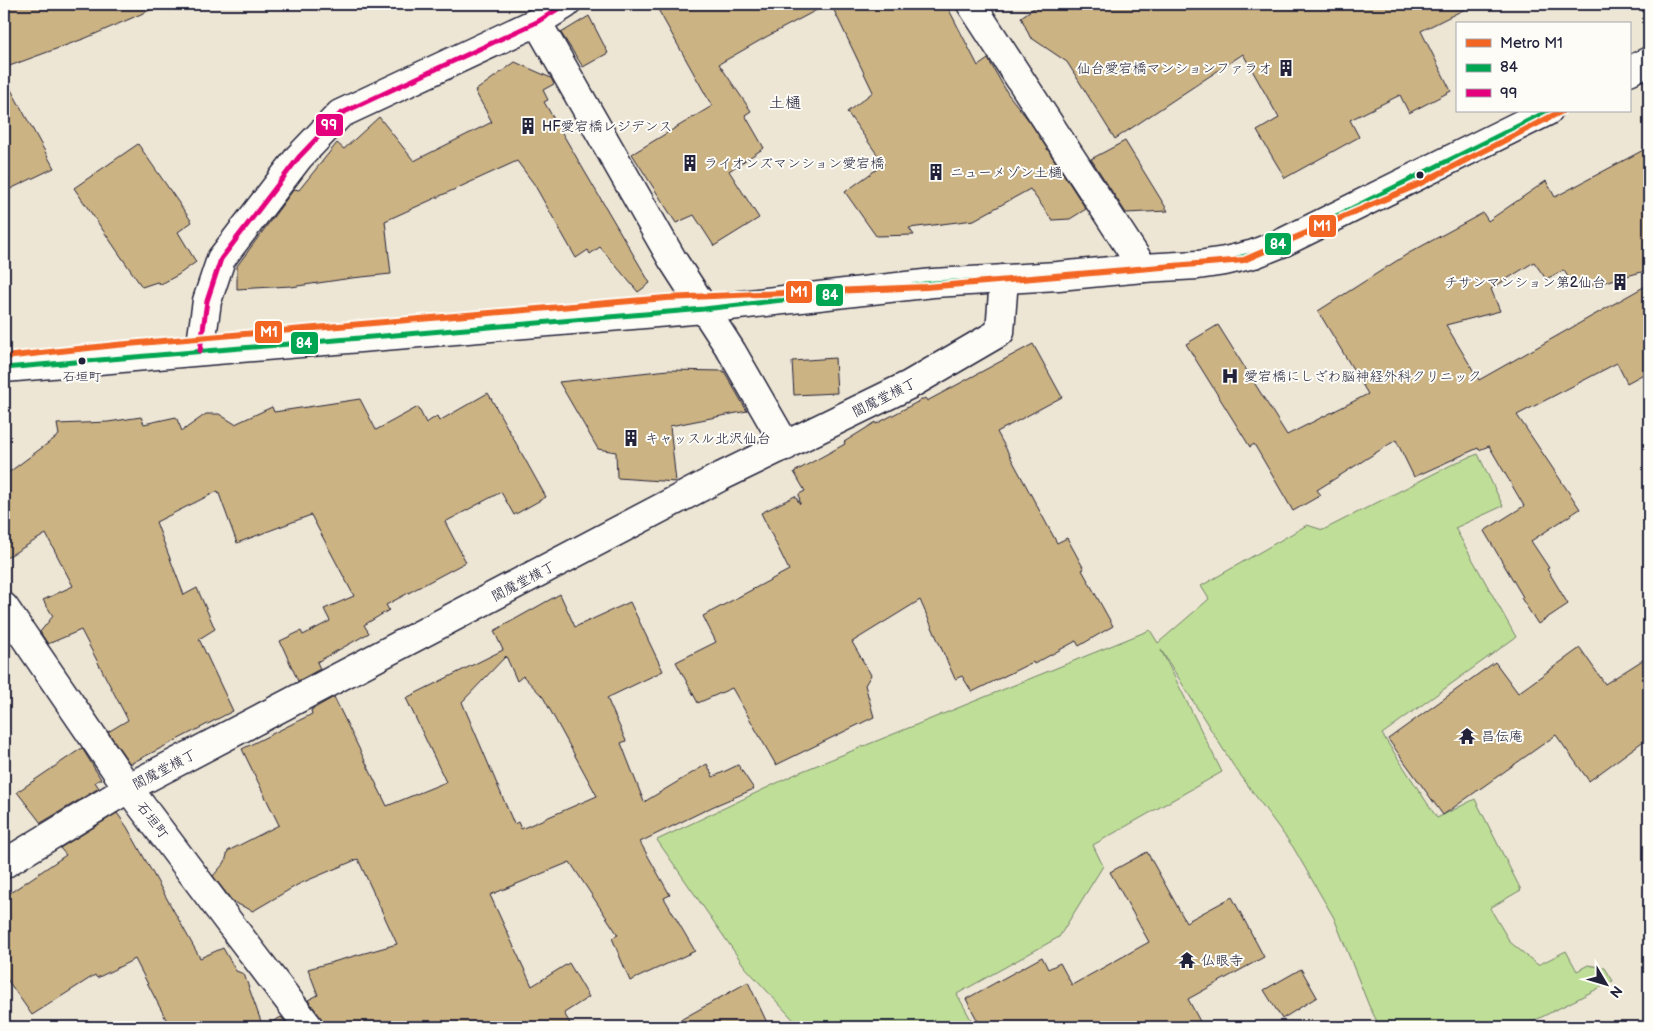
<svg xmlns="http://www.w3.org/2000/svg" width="1653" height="1031" font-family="'Balsamiq Sans','Klee One',sans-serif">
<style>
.green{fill:#bfde97;stroke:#708069}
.building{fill:#ccb383;stroke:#22223b;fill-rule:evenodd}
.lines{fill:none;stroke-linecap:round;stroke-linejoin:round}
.minor-casing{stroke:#22223b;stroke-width:31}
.minor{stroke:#fdfcf7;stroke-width:28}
.bus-1-casing{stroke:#fdfcf7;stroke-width:9}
.bus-2-casing{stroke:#fdfcf7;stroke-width:9}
.bus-1{stroke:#00a651;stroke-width:5}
.bus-2{stroke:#e5007d;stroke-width:5}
.metro-1-casing{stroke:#fdfcf7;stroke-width:10}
.metro-1{stroke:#f26522;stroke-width:6}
.bus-dot{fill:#22223b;stroke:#fdfcf7;stroke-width:2}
.labels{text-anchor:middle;stroke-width:4;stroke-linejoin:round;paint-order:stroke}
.bus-label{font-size:13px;fill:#22223b;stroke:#fdfcf7}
.poi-label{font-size:14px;fill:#22223b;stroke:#fdfcf7;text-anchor:start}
.street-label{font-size:14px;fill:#22223b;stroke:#fdfcf7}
.quarter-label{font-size:16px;fill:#22223b;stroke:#fdfcf7}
.line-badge{stroke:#fdfcf7;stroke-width:2}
.badge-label{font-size:14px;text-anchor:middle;font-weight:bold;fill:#fff}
</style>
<rect width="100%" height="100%" fill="#eee6d4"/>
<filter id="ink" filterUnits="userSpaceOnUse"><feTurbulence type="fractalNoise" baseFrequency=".02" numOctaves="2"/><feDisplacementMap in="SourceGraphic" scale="10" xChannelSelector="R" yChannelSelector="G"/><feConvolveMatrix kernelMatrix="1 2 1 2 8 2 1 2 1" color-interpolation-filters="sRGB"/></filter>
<g filter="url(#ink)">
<path class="green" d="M1478 454 1503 506 1455 528 1516 637 1382 734 1437 818 1475 799 1521 890 1490 908 1510 942 1538 965 1566 951 1577 971 1588 965 1605 968 1613 981 1522 1027H1380L1369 1006 1334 918 1293 847 1233 765 1161 650 1222 772 1093 845 1103 866 1059 937 957 994 975 1027H800L745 967 657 840 800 772 1150 630 1158 643 1209 599 1201 586 1307 525 1323 530 1457 462Z"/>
<g class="building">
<path d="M4 4H164L86 38 4 68Z"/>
<path d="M655 4H828L766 37 719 64 751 111 745 115 764 148 729 171 759 218 714 246 694 215 676 223 632 154 712 106Z"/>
<path d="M831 4H946L978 66 988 59 1008 94 1030 122 1086 209 1070 219 1052 220 1030 189 974 220 909 228 914 235 876 236 845 192 884 164 847 112 873 92Z"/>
<path d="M1040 4H1475L1421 31 1451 91 1409 113 1400 95 1350 120 1359 137 1285 178 1257 131 1279 118 1243 54 1115 139 1067 62 1030 37 1021 17Z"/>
<path d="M589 16 608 53 583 67 561 33Z"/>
<path d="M515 62 551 78 554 84 543 90 548 100 544 102 650 283 638 292 600 247 590 254 588 250 576 258 534 184 517 161 385 221 391 274 352 278 291 287V286L237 289V266L294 189 299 190 337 143 344 149 379 117 414 161 492 122 475 91Z"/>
<path d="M4 77 54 168 4 192Z"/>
<path d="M1125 141 1168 211 1126 213 1091 159Z"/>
<path d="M138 144 192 222 178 232 196 262 178 275 161 284 157 282 142 287 74 188Z"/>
<path d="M1649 147V270L1575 290 1564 270 1546 279 1534 262 1491 289 1500 311 1446 325 1479 380 1649 284V371L1627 383 1617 363 1517 415 1580 509 1531 541 1549 568 1547 569 1568 604 1538 624 1521 598 1523 597 1484 531 1524 506 1489 446 1479 450 1478 448 1414 477 1396 440 1317 490 1321 495 1293 511 1254 444 1250 447 1186 344 1218 325 1287 435 1368 394 1318 311 1409 253 1483 213 1488 221 1546 181 1555 197Z"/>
<path d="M1033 344 1062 397 997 432 1057 543 1067 538 1084 569 1082 570 1113 626 1079 646 1076 641 1034 664 1033 662 972 692 962 676 955 679 920 600 852 642 871 675 865 685 874 717 776 765 732 688 698 703 676 662 716 642 703 616 789 570 761 513 795 496 800 504 799 494 805 491 794 472 845 444 844 442 876 422V424L925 398 927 401Z"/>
<path d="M835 358 837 393 794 395 792 361Z"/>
<path d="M668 370 724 371 747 411 670 426 676 482 617 478 616 452 598 449 559 382Z"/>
<path d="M488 393 546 497 514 515 501 492 445 522 466 562 386 605 389 610 364 625 369 633 317 662 320 669 298 681 280 641 301 631 303 635 330 621 324 609 354 596 311 515 237 543 218 491 156 522 184 595 197 588 215 629 199 639 233 711 130 764 108 732 128 720 81 630 48 644 40 632 53 616 43 600 73 586 46 534 4 559V476L59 435 57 424 108 422 141 417 144 424 176 417 182 431 206 414H219L235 424 272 407 274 412 360 399 376 430 418 407 426 423 437 416 439 421Z"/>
<path d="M560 594 575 627 630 602 663 671 607 698 626 741 621 743 644 802 707 764 713 777 738 765 754 789 714 806 640 842 670 895 664 898 695 951 630 981 612 938 618 935 570 862 490 895 532 986 569 963 589 997 564 1013 572 1027H324L321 1018 308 1000 318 995 308 969 397 944 358 859 299 884 253 911 233 902 213 876 225 862 228 851 279 825 242 749 312 714 311 710 334 697 387 806 446 782 406 698 503 650 494 631ZM506 656 517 681 523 676 543 697 597 796 521 829 518 822 514 824 462 702Z"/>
<path d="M1580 648 1605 684 1649 656V737L1589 781 1556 735 1443 815 1388 739 1495 662 1518 693Z"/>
<path d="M82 748 101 779 95 782 99 788 41 823 17 792Z"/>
<path d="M117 813 127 827 200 958 223 948 236 971 244 974 263 1027H170L135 959 97 978 95 975 32 1015 4 975V897L66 855 60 848Z"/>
<path d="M1147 852 1186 922 1232 897 1264 957 1188 999 1203 1027H981L966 999 1042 957 1048 969 1060 963 1072 985 1149 942 1110 872Z"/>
<path d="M1301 969 1317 997 1282 1019 1264 990Z"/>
<path d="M748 982 769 1027H668Z"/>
<path d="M281 1017 290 1027H264Z"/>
</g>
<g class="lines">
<g class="minor-casing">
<g id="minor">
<path d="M971 4 1143 268"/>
<path d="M537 22 672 259 732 352 786 446"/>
<path d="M1629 71 1649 61"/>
<path d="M200 351 207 301 221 259 299 157 340 114 537 22 566 4"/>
<path d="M4 368 704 309 933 283 1058 276 1143 268 1198 265 1225 261 1254 254 1284 242 1548 111"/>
<path d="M4 607 128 788 228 921 309 1027"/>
<path d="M4 864 139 782 722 476 909 385 1000 332 1004 279"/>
</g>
</g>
<use href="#minor" class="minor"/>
<g class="bus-1-casing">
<path id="bus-1" d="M4 368 704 309 933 283 1058 276 1143 268 1198 265 1225 261 1254 254 1284 242 1548 111"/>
</g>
<g class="bus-2-casing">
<path id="bus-2" d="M200 351 207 301 221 259 299 157 340 114 537 22 566 4"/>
</g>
<use href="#bus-1" class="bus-1"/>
<use href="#bus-2" class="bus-2"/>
<g class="metro-1-casing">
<path id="metro-1" d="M4 357 116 345 666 298 926 287 1244 260 1415 186 1562 111"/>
</g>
<use href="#metro-1" class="metro-1"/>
</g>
</g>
<defs>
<g id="building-bare" transform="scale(1.35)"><path d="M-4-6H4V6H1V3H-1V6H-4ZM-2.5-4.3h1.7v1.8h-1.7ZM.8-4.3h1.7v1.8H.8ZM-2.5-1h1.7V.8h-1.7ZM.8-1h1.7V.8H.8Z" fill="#22223b" stroke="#fdfcf7" stroke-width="2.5" paint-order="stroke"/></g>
<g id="hospital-bare" transform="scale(1.35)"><path d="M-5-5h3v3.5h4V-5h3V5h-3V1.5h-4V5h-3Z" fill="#22223b" stroke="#fdfcf7" stroke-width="2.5" paint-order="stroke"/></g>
<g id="temple-bare" transform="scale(1.35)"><path d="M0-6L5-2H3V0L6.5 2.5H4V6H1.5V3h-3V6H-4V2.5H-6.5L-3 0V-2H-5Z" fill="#22223b" stroke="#fdfcf7" stroke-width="2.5" paint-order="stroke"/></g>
</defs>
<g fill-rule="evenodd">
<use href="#building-bare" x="1286" y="68"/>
<use href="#building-bare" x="528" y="126"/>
<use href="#building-bare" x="690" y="163"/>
<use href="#building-bare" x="936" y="172"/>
<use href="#building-bare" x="1620" y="282"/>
<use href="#hospital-bare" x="1230" y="376"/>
<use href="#building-bare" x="631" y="438"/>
<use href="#temple-bare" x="1467" y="736"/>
<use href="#temple-bare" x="1187" y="960"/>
</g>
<g class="bus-dot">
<circle cx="1420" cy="175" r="4.5"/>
<circle cx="82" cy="361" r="4.5"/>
</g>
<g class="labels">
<g class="bus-label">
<text x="82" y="381">石垣町</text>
</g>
<g class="poi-label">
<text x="1272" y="73" text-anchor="end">仙台愛宕橋マンションファラオ</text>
<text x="542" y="131">HF愛宕橋レジデンス</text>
<text x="704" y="168">ライオンズマンション愛宕橋</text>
<text x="950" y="177">ニューメゾン土樋</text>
<text x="1606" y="287" text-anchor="end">チサンマンション第2仙台</text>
<text x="1244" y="381">愛宕橋にしざわ脳神経外科クリニック</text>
<text x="645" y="443">キャッスル北沢仙台</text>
<text x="1481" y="741">昌伝庵</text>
<text x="1201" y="965">仏眼寺</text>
</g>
<g class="street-label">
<text transform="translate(884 397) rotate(-27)" y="5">閻魔堂横丁</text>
<text transform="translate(523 581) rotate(-28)" y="5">閻魔堂横丁</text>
<text transform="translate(164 769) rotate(-28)" y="5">閻魔堂横丁</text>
<text transform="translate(153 820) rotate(53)" y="5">石垣町</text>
</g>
<g class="quarter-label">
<text x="785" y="108">土樋</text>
</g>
</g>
<g class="line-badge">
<rect x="315" y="113" width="29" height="24" rx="5" fill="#e5007d"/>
<rect x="1308" y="214" width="29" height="24" rx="5" fill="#f26522"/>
<rect x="1264" y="232" width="28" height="24" rx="5" fill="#00a651"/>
<rect x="785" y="280" width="28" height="24" rx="5" fill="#f26522"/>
<rect x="815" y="283" width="29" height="24" rx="5" fill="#00a651"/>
<rect x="254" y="320" width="29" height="24" rx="5" fill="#f26522"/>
<rect x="290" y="331" width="29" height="24" rx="5" fill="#00a651"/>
</g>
<g class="badge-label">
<text x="329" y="130">99</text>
<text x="1322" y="231">M1</text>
<text x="1278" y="249">84</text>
<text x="799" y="297">M1</text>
<text x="830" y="300">84</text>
<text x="269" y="337">M1</text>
<text x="304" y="348">84</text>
</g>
<rect width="1653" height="1031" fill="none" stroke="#fdfcf7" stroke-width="20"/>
<rect x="10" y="10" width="1633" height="1011" fill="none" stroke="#22223b" stroke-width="2" filter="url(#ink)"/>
<rect x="1456" y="22" width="175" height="90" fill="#fdfcf7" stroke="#a5a5ac"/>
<rect x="1466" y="39" width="25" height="8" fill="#f26522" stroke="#a5a5ac"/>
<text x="1500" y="48" font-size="15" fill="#22223b">Metro M1</text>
<rect x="1466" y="64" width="25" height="8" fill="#00a651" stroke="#a5a5ac"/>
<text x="1500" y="72" font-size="15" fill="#22223b">84</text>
<rect x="1466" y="89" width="25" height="8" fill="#e5007d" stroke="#a5a5ac"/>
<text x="1500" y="98" font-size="15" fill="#22223b">99</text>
<g transform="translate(1606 984) rotate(128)" stroke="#fdfcf7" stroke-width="4" paint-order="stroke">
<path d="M0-4L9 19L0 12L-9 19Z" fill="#22223b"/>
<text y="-8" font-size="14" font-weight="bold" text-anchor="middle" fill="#22223b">N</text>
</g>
</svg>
